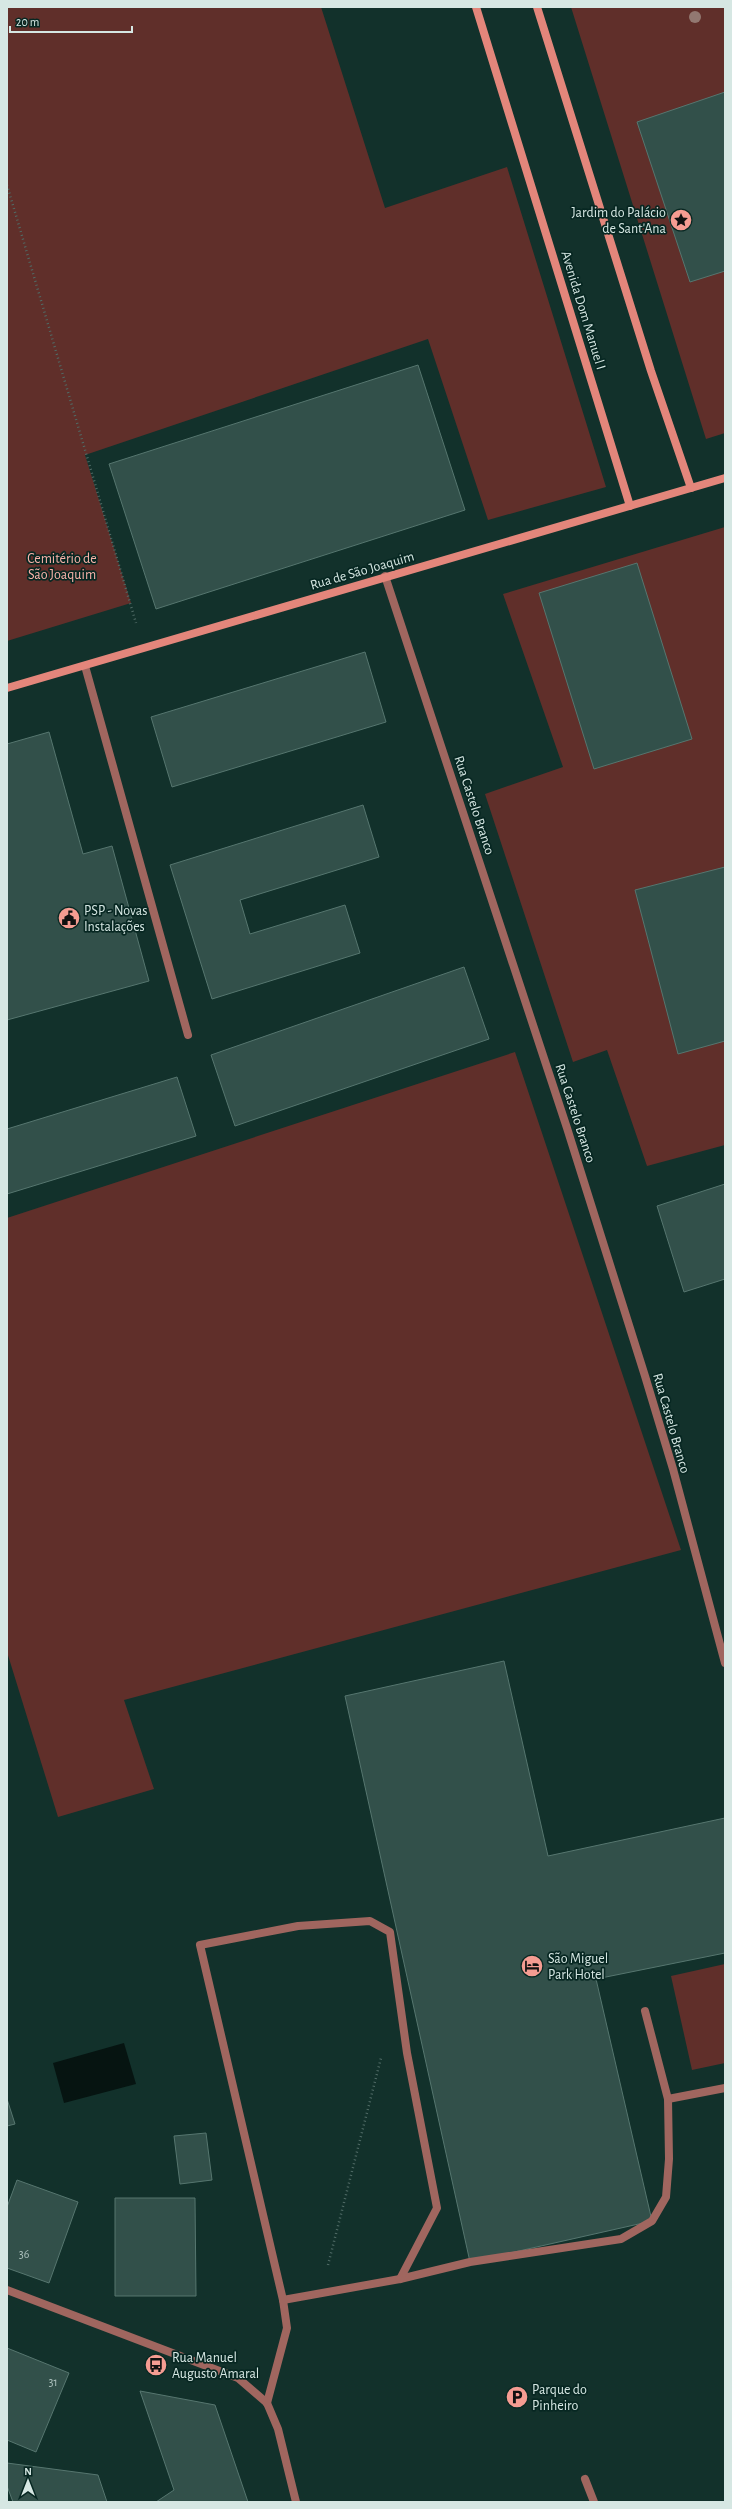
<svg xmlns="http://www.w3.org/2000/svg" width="732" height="2509" font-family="'Alegreya Sans',sans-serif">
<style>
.green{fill:#602f2a}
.water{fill:#061411}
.building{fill:#32504a;stroke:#56766f}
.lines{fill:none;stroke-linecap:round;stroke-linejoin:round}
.path{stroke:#506b66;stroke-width:2.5;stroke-dasharray:1 3;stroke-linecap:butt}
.service{stroke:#a0665f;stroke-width:8}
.minor{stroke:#a0665f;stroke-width:8}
.secondary{stroke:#e3867b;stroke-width:8}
.tree{fill:#927871}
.labels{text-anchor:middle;stroke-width:3.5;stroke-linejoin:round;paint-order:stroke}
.number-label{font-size:12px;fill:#adc1bd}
.poi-label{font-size:14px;fill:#d6e7e3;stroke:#072722;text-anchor:start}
.street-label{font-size:14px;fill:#d6e7e3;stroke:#072722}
.park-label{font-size:14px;fill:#fab3aa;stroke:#072722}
</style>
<rect width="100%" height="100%" fill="#12312b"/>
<g class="green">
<path d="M7 7H321L385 208 507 167 606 487 488 520 428 339 85 455 131 603 7 641Z"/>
<path d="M571 7H725V433L706 439Z"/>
<path d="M725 527V1145L647 1166 607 1050 573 1062 485 794 563 767 503 594Z"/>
<path d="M515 1052 681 1550 124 1700 154 1789 58 1817 7 1652V1218Z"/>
<path d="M725 1964V2063L692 2070 671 1976Z"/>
</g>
<path class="water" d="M124 2043 136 2084 64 2103 53 2063Z"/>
<g class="building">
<path d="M725 92V271L690 282 637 122Z"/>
<path d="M418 365 465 510 156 609 109 464Z"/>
<path d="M637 563 692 739 594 769 539 593Z"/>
<path d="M365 652 386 722 172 787 151 717Z"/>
<path d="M49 732 83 854 112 846 149 981 7 1020V744Z"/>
<path d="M363 805 379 857 240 900 250 934 345 905 360 953 212 999 170 865Z"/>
<path d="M725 867V1041L678 1054 635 890Z"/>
<path d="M464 967 489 1039 235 1126 211 1055Z"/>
<path d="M177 1077 196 1136 7 1194V1129Z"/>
<path d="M725 1184V1279L684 1292 657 1206Z"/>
<path d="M504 1661 548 1856 725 1818V1953L596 1979 652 2221 470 2262 345 1696Z"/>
<path d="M7 2099 15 2124 7 2126Z"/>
<path d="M206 2133 212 2180 180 2184 174 2136Z"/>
<path d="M17 2180 78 2202 49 2283 7 2268V2207Z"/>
<path d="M115 2198H195L196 2296H115Z"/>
<path d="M7 2348 69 2373 36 2452 7 2440Z"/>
<path d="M140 2391 215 2405 248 2502H156L174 2490Z"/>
<path d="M7 2463 98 2475 107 2502H13L7 2486Z"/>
</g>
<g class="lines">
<g class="path">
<path d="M7 185 136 623"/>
<path d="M328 2265 381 2058"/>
</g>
<g class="service">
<path d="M85 666 188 1035"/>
<path d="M668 2099 725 2088"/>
<path d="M283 2300 400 2279 470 2262 621 2239 652 2221 666 2197 669 2159 668 2099 645 2011"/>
<path d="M267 2403 287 2328 283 2300 200 1945 298 1926 370 1921 390 1932 407 2053 437 2208 400 2279"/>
</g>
<g class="minor">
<path d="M385 576 567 1128 645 1376 673 1469 725 1663"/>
<path d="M7 2290 238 2378 267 2403 278 2429 296 2502"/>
<path d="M585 2479 594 2502"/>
</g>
<g class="secondary">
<path d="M476 7 630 506"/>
<path d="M537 7 651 371 691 488"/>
<path d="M7 688 725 478"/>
</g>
</g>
<circle class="tree" cx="695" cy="17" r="6"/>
<defs>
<g id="sight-disc" transform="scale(1.15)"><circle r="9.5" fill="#f59c92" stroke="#072722"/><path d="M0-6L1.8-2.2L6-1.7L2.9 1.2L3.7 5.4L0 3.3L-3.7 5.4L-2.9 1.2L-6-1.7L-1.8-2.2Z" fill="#111"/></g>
<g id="civic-disc" transform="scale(1.15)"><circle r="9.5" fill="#f59c92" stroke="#072722"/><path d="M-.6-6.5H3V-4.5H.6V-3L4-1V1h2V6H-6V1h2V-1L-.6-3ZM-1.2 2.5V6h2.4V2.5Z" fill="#111"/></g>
<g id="hotel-disc" transform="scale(1.15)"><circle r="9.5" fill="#f59c92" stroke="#072722"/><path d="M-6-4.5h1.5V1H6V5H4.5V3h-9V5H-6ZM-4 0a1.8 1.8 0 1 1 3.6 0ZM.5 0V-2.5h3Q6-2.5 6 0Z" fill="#111"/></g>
<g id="bus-disc" transform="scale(1.15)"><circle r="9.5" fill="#f59c92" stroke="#072722"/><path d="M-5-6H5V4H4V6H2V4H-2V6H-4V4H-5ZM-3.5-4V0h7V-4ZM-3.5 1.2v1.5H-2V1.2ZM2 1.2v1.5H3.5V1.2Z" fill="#111"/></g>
<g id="parking-disc" transform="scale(1.15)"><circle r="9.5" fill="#f59c92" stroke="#072722"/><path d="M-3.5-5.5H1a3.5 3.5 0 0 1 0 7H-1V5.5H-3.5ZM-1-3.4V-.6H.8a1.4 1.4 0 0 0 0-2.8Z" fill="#111"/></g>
</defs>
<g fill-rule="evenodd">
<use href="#sight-disc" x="681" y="220"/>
<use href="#civic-disc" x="69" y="918"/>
<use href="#hotel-disc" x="532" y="1966"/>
<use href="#bus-disc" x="156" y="2365"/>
<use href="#parking-disc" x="517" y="2397"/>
</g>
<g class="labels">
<g class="number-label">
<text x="24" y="2258">36</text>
<text x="53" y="2386">31</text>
</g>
<g class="poi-label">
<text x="666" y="217" text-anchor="end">Jardim do Palácio<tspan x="666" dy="16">de Sant'Ana</tspan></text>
<text x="84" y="915">PSP - Novas<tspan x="84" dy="16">Instalações</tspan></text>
<text x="548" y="1963">São Miguel<tspan x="548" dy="16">Park Hotel</tspan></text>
<text x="172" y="2362">Rua Manuel<tspan x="172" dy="16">Augusto Amaral</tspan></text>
<text x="532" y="2394">Parque do<tspan x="532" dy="16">Pinheiro</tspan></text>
</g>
<g class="street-label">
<text transform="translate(584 310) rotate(73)" y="5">Avenida Dom Manuel I</text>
<text transform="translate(362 570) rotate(-16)" y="5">Rua de São Joaquim</text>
<text transform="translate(475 805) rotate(72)" y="5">Rua Castelo Branco</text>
<text transform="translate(576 1113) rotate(72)" y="5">Rua Castelo Branco</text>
<text transform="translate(672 1423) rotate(74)" y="5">Rua Castelo Branco</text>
</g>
<g class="park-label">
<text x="62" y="563">Cemitério de<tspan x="62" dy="16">São Joaquim</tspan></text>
</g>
</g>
<rect width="732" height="2509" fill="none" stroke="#d6e7e3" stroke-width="16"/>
<g transform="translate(28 2481)" stroke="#072722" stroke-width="3" paint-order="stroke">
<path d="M0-3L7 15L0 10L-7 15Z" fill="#d6e7e3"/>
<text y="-6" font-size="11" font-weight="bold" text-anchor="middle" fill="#d6e7e3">N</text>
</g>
<path d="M10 26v6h122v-6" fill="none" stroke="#d6e7e3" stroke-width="2"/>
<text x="16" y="26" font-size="12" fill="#d6e7e3" stroke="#072722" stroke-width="3" paint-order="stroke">20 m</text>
</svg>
